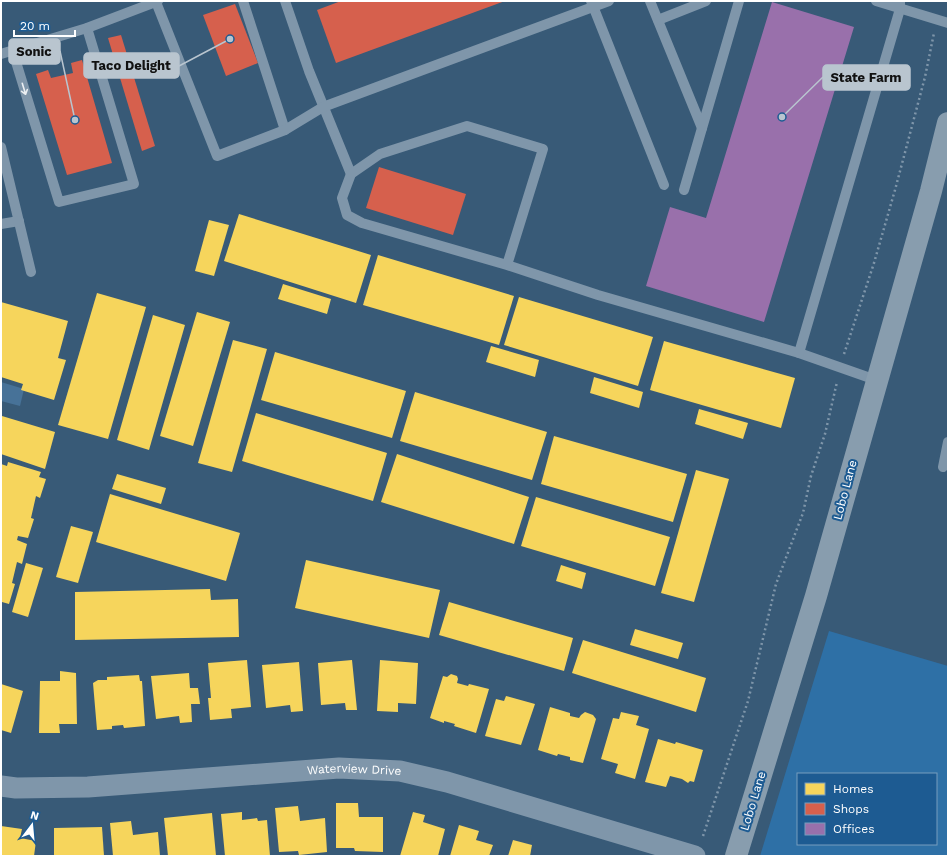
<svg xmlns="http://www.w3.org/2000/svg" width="949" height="857" font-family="'Work Sans',sans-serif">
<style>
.green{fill:#2e70a6;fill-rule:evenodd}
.water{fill:#477298}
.homes{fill:#f6d55c}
.shops{fill:#d6604d}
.offices{fill:#9970ab}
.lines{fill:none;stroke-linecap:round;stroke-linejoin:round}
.path{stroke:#7f96aa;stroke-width:2.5;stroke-dasharray:2 3;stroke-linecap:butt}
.lane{stroke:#7f96aa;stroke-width:10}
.street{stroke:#7f96aa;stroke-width:21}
.secondary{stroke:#889dae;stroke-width:22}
.oneway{stroke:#eceff2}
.labels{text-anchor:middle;stroke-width:4;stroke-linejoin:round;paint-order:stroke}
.street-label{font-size:12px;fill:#fff;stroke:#1d5b92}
.leader{fill:none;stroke:#b9c5cf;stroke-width:1.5}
.callout-dot{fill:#b9c5cf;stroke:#1d5b92;stroke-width:1.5}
.callout{fill:#b9c5cf;stroke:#b9c5cf;stroke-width:1.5}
.callout-label{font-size:13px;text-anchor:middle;font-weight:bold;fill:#111}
</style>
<rect width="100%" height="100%" fill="#385a77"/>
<path class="green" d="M829 631 948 666V856H760ZM798 774H936V844H798Z"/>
<path class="water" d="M1 382 24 389 20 406 1 401Z"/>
<g class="homes">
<path d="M239 214 371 255 356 303 224 261Z"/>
<path d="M209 220 229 225 214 276 195 271Z"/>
<path d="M378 255 514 296 499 345 363 305Z"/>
<path d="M283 284 331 299 327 314 278 299Z"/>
<path d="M97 293 146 307 108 439 58 425Z"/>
<path d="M519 297 653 337 638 386 504 345Z"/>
<path d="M1 302 68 321 58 358 66 360 54 400 21 390 23 384 1 377Z"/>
<path d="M197 312 230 322 193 446 160 436Z"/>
<path d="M153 315 185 325 149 450 117 440Z"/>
<path d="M233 340 267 349 232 472 198 463Z"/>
<path d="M664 341 795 378 781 428 650 390Z"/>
<path d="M491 346 539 360 535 377 486 362Z"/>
<path d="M275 352 406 391 392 438 261 400Z"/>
<path d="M594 377 643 392 639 408 590 393Z"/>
<path d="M415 392 547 432 532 480 400 441Z"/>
<path d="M699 409 748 423 743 439 695 424Z"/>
<path d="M256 413 387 453 373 501 242 461Z"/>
<path d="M2 416 55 432 45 469 1 454Z"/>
<path d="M554 436 687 474 673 522 541 484Z"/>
<path d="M397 454 529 497 514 544 381 502Z"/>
<path d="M8 462 41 472 39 477 46 479 40 498 36 496 31 518 34 519 28 538 18 536 17 540 27 544 22 564 17 562 12 583 15 584 9 604 2 602 1 605V464L7 466Z"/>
<path d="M696 470 729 479 694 602 661 593Z"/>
<path d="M117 474 166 488 161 504 112 489Z"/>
<path d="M110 494 240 533 226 581 96 542Z"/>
<path d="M536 497 670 537 655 586 521 546Z"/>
<path d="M71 526 93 532 78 583 56 577Z"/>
<path d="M306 560 440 590 429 638 295 608Z"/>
<path d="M26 563 43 568 28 617 12 612Z"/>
<path d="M561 565 586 573 582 589 556 581Z"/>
<path d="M210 589 211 600 238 599 239 637 75 640V592Z"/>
<path d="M449 602 573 638 564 671 439 635Z"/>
<path d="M635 629 683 643 678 659 630 645Z"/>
<path d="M583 640 706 678 696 712 572 673Z"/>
<path d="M247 660 251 707 231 709 232 718 210 720 208 698H211L208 663Z"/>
<path d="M352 660 357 710H346L345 703 321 705 318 663Z"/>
<path d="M380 660 418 663 416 704 398 703V712L377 711Z"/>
<path d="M299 662 303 711 291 712 290 705 266 708 262 665Z"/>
<path d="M60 671 76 673 77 724H59L60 733H39L40 681H60Z"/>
<path d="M189 673 190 688H198L200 704H191L192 722 180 723 179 716 156 719 151 676Z"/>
<path d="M451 674 457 676 458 679 457 683 468 686 469 684 489 689 476 733 454 726 455 724 444 721V723L430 718 443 676 447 677Z"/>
<path d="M139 675 140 681H142L145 726 124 728 123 725 112 726V729L97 730 93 683 98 680H107V677Z"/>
<path d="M1 684 23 691 11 733 1 730Z"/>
<path d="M506 696 535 704 521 745 485 736 496 699 504 701Z"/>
<path d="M550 707 570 713V716L579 718 581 715 585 712 593 715 596 719 583 763 570 760V757L558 754 557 756 538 750Z"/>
<path d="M621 712 639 716 636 725 649 729 635 779 615 773 618 764 601 759 613 718 619 719Z"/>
<path d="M658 739 675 744 676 742 703 750 694 782 690 781 688 783 682 779 670 776 666 787 645 782Z"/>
<path d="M336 803H358L359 817H383V852L355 851 354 848H336Z"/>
<path d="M298 806 300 821 325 818 327 852 299 855 298 851 279 852 275 808Z"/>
<path d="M242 812V820L257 818 258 821 267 820 270 856H225L221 814Z"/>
<path d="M413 812 425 815 423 822 445 829 438 856H400Z"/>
<path d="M212 813 216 856H168L164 818Z"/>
<path d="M131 821 133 835 158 832 160 856H113L110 823Z"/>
<path d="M459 825 479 831 476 840 493 845 489 856H450Z"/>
<path d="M1 826 22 829 20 838 36 841 34 856H1Z"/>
<path d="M102 827 104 856H54V828Z"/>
<path d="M513 840 532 845 530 856H508Z"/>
</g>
<g class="shops">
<path d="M341 1H505L336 63 317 10Z"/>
<path d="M235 4 258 63 226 76 203 15Z"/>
<path d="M121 35 155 146 142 151 108 38Z"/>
<path d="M82 60 112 163 67 175 36 74 48 70 51 78 73 73 71 63Z"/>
<path d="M379 167 466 194 453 235 366 208Z"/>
</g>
<path class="offices" d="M772 2 854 27 764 322 646 286 670 207 706 218Z"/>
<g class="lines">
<g class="path">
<path d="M844 354 874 263 895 190 925 77 934 33"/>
<path d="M703 836 748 701 776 584 803 513 811 476 825 434 837 382"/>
</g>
<g class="lane">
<path d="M243 1 285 130"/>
<path d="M285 1 309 71 351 174"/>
<path d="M591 1 664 185"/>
<path d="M650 1 702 128"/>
<path d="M876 1 948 23"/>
<path d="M156 2 217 156 285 130 323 107 609 1"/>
<path d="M658 20 706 1"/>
<path d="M13 52 59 202 134 184 87 28"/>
<path d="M1 54 87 28 158 1"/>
<path d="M1 147 31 272"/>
<path d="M684 190 739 1"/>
<path d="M1 224 19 221"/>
<path d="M507 265 543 149 467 126 380 154 351 174 342 198 347 215 362 223 507 265 598 295 799 353 876 380"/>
<path d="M799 353 900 9V1"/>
<path d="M943 467 948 442"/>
</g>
<path class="street" id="s1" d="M1 786 16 788 88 787 339 768 400 771 447 782 695 856"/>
<path class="secondary" d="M736 856 816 596 931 191 948 123"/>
</g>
<defs><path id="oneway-shaft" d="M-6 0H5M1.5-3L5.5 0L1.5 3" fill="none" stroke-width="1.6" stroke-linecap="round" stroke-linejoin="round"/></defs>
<use class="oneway" href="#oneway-shaft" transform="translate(24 89) rotate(73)"/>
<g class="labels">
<g class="street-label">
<text transform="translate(845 490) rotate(-75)" y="4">Lobo Lane</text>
<text dy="4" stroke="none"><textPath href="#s1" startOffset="354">Waterview Drive</textPath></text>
<text transform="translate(753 801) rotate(-73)" y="4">Lobo Lane</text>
</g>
</g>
<path class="leader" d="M75 120L60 51M230 39L179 66M782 117L823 77"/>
<g class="callout-dot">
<circle cx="75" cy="120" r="4"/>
<circle cx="230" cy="39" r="4"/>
<circle cx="782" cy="117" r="4"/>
</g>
<g class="callout">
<rect x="9" y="39" width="51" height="25" rx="4"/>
<rect x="84" y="53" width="95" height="25" rx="4"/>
<rect x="823" y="65" width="87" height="25" rx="4"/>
</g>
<g class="callout-label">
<text x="34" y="56">Sonic</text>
<text x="131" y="70">Taco Delight</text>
<text x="866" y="82">State Farm</text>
</g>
<rect width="949" height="857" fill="none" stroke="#ffffff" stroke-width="4"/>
<rect x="797" y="773" width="140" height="72" fill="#1d5b92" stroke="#779dbe"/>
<rect x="805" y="783" width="20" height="12" fill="#f6d55c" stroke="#779dbe"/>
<text x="833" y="793" font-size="12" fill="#ffffff">Homes</text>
<rect x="805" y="803" width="20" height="12" fill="#d6604d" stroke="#779dbe"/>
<text x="833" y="813" font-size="12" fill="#ffffff">Shops</text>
<rect x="805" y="823" width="20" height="12" fill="#9970ab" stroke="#779dbe"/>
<text x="833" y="833" font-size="12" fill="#ffffff">Offices</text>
<g transform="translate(32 825) rotate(16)" stroke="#1d5b92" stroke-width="3" paint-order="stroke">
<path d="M0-3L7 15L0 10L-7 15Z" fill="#ffffff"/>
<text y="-6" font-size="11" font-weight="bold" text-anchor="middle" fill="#ffffff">N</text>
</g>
<path d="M14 30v6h61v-6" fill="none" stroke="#ffffff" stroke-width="2"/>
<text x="20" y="30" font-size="12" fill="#ffffff" stroke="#1d5b92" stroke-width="3" paint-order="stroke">20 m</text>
</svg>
